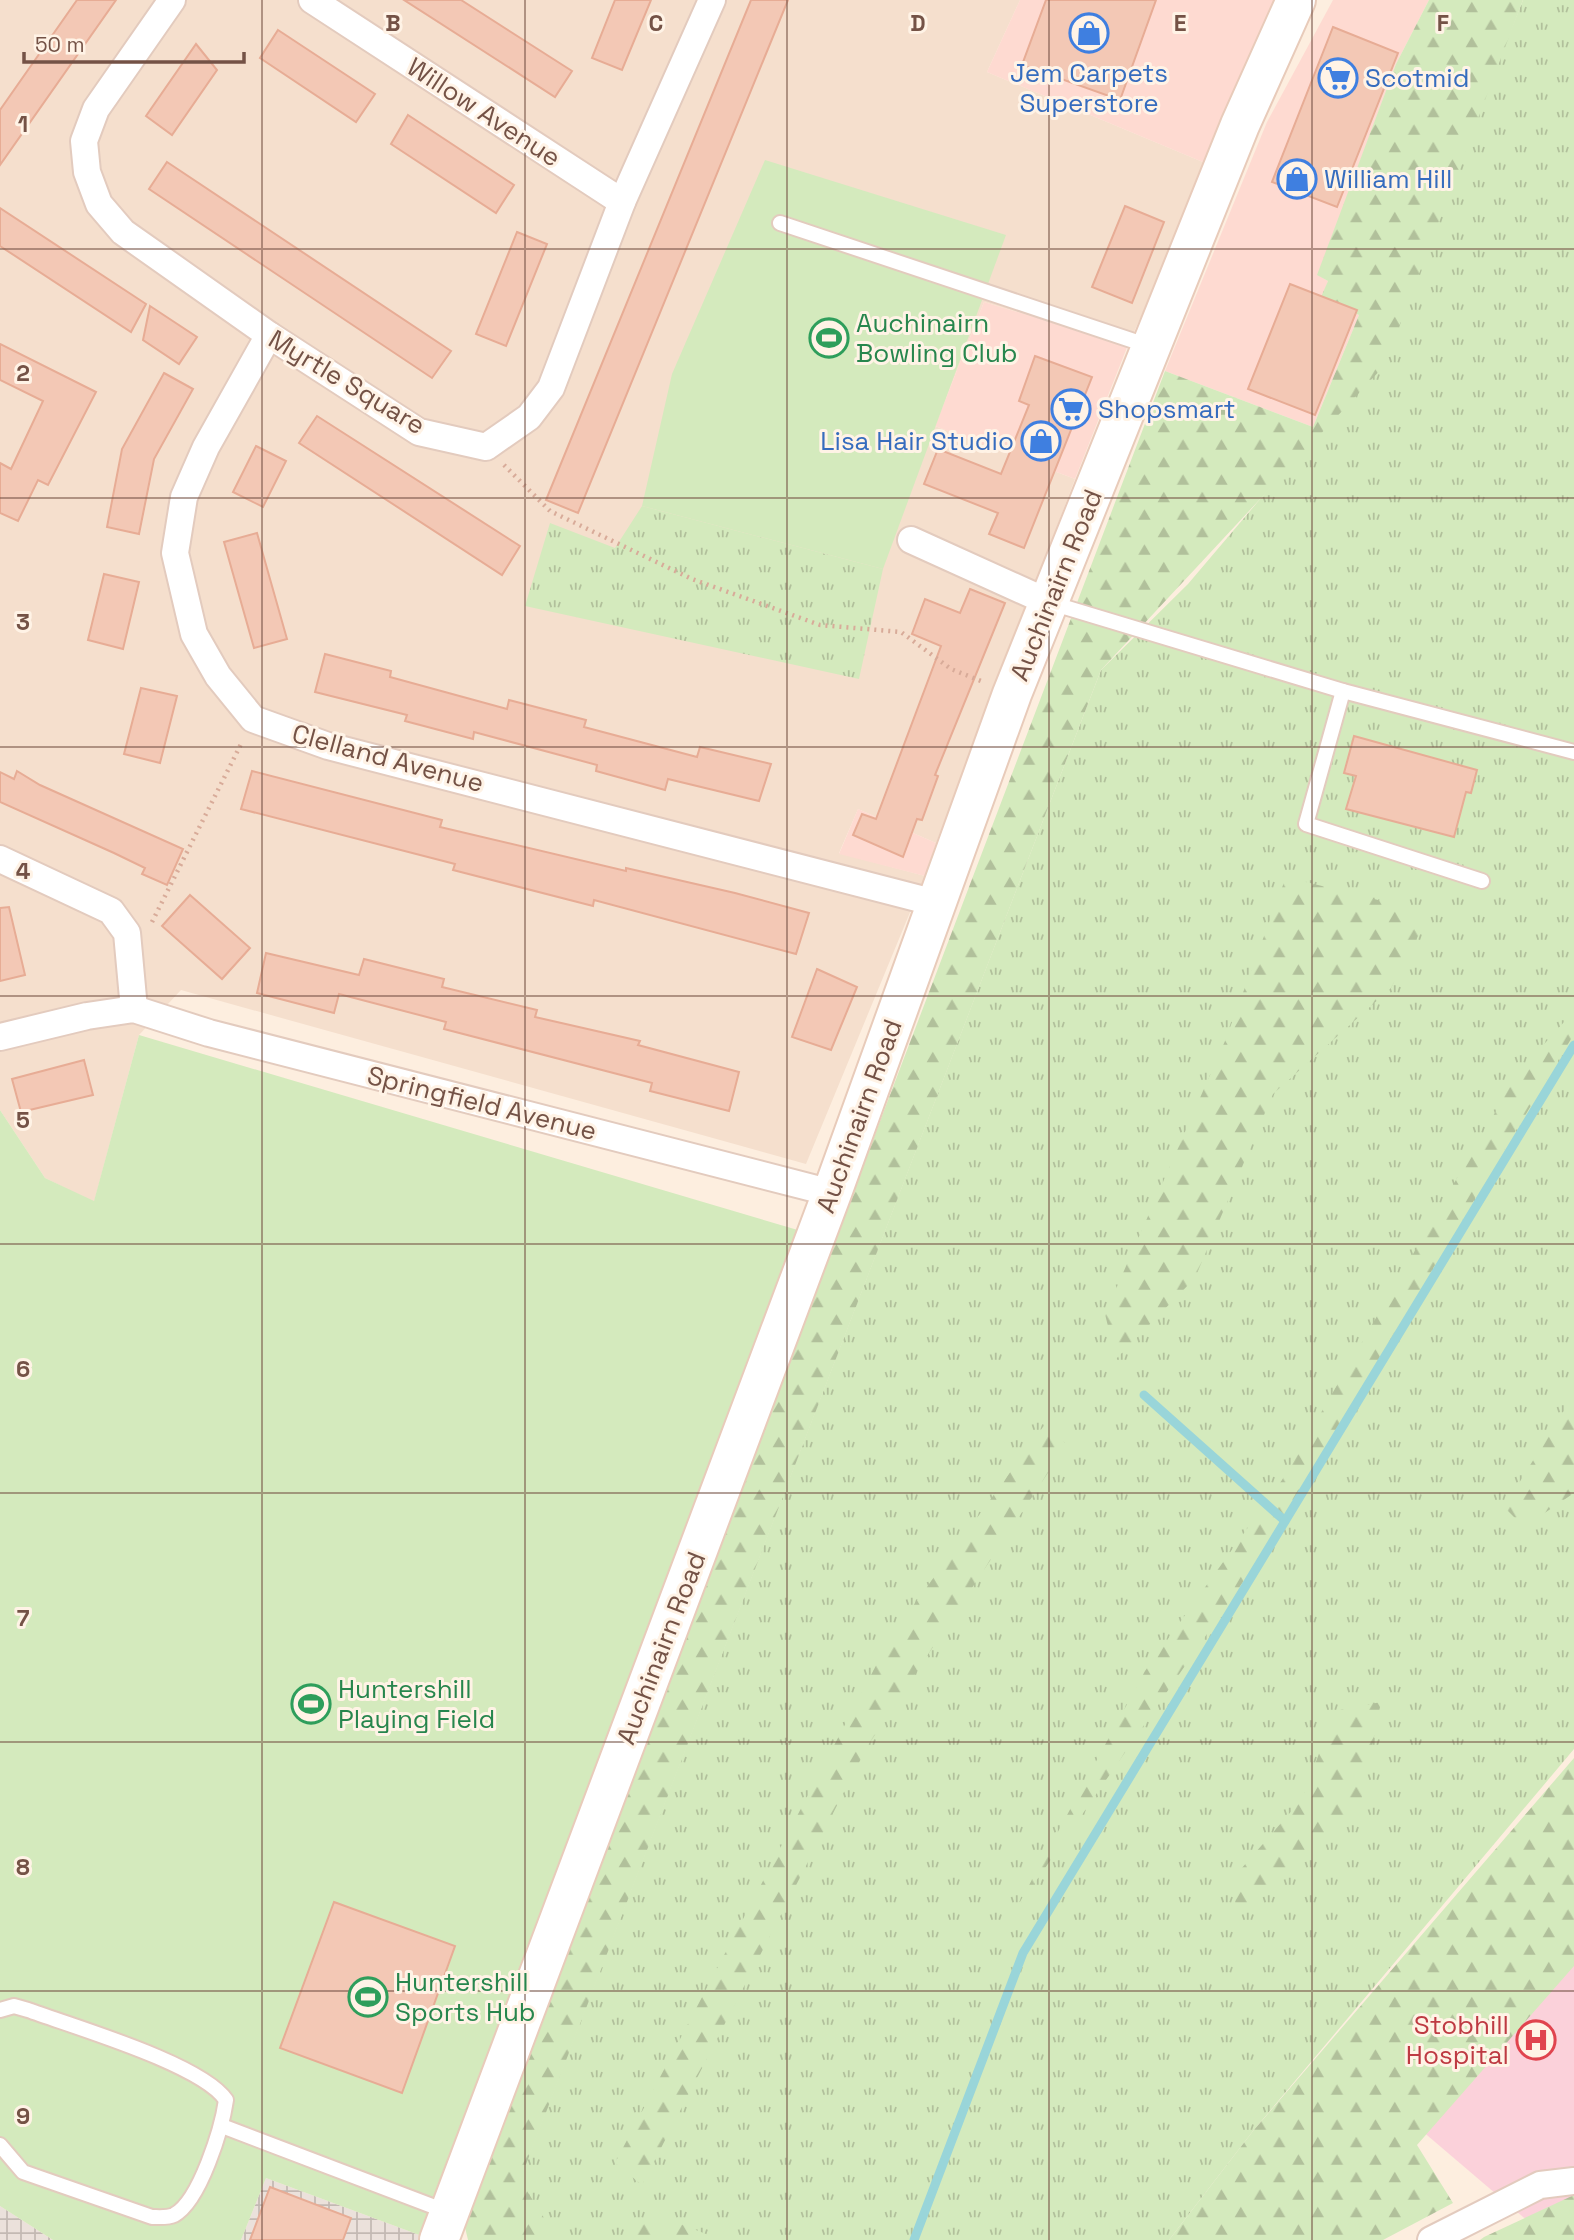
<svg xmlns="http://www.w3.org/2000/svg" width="1574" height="2240" font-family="'Space Grotesk',sans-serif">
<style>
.residential{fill:#f5dfcd}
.commercial{fill:#fedad1}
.industrial{fill:url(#industrial-grid)}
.medical{fill:#fbd1da}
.grass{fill:url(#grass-tufts)}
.forest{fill:url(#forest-firs)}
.pitch{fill:#d4eabd}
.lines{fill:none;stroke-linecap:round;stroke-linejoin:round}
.stream{stroke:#99d5d9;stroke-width:9}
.building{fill:#f3c8b5;stroke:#e7ac95;stroke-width:2}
.lane-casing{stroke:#e3cbbe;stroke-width:18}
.street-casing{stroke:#e3cbbe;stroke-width:30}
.secondary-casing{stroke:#e8cbba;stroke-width:42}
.path{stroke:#d8ab99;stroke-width:4.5;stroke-dasharray:2 5;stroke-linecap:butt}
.lane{stroke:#fff;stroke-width:14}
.street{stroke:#fff;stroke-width:26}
.secondary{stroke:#fff;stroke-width:38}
.grid{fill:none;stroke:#745246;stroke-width:2;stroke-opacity:0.55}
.labels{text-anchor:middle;stroke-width:6;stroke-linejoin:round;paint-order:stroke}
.shop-label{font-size:26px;fill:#366cbe;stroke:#fff3e6;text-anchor:start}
.street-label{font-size:26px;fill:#745246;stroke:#fff3e6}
.leisure-label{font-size:26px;fill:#27864d;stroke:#fff3e6;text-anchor:start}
.health-label{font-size:26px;fill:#be3a42;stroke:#fff3e6;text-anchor:end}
.grid-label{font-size:23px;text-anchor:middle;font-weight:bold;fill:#745246;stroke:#fff3e6;stroke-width:6;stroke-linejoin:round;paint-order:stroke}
</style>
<defs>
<pattern id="industrial-grid" width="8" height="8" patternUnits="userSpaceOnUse" patternTransform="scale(1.75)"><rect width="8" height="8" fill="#ebe1db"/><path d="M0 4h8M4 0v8" fill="none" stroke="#c3b9b3"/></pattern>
<pattern id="grass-tufts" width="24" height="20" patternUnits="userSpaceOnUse" patternTransform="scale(1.75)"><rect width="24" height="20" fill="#d4eabd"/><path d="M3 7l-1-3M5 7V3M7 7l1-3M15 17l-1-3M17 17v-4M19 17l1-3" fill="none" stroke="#b1c09b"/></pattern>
<pattern id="forest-firs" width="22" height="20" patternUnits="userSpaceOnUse" patternTransform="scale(1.75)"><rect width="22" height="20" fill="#d4eabd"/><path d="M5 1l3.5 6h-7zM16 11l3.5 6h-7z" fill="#b1c09b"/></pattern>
</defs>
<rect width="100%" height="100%" fill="#fdeedf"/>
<path class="residential" d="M0 0H1020L987 72 1210 165 1128 345 984 302 935 426 1075 479 936 843 858 809 839 853 925 876 806 1164 181 990 139 1035 94 1202 45 1178 0 1110Z"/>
<g class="commercial">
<path d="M1020 0H1277L1210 165 987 72Z"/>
<path d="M1333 0H1429L1396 64 1318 275 1328 281 1322 298 1359 315 1313 427 1165 371 1267 122Z"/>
<path d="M984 302 1128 345 1075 479 935 426Z"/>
<path d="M858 809 936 843 925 876 839 854Z"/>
</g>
<g class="industrial">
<path d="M266 2178 422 2236 421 2240H241Z"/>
<path d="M0 2206 53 2240H0Z"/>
</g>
<path class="medical" d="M1574 1951V2240H1550L1421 2130Z"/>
<g class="grass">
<path d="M1523 0H1574V1749L1253 2131 1169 2240H539L507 2212 1101 670 1188 584 1379 359Z"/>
<path d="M642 506 883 569 859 679 525 606 550 523 615 548Z"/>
</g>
<g class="forest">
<path d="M1429 0H1523L1384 366 1101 670 520 2180 558 2240H468L463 2219 1165 371 1313 427 1359 315 1321 297 1328 281 1317 275 1396 64Z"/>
<path d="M1286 877 1430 913 1391 988 1273 1094 1195 1278 1116 1359 1105 1314 1225 1041Z"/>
<path d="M1574 1011V1034L1254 1566 1014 1913 1145 1671 1282 1480 1518 1073Z"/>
<path d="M1574 1400V1493L1524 1527 1504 1507 1570 1401Z"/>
<path d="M1043 1427 1067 1444 867 1747 642 2185 615 2163 892 1635Z"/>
<path d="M1381 1702 1358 1817 1236 1919 1234 1877 1302 1799 1335 1711Z"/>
<path d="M1574 1758V1966L1417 2145 1453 2203 1383 2240H1169L1253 2131Z"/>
<path d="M1574 2195V2240H1480L1484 2237Z"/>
<path d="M643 2221 681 2224 721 2240H627Z"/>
</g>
<g class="pitch">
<path d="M765 160 1006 235 883 569 642 506 672 374Z"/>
<path d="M139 1035 801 1231 422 2236 266 2178 241 2240H53L0 2206V1110L45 1178 94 1201Z"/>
</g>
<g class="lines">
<g class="stream">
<path d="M1144 1395 1285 1521"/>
<path d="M914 2240 1023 1953 1574 1045"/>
</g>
</g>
<g class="building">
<path d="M77 0H116L0 165V110Z"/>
<path d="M404 0H461L572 71 555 97Z"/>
<path d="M615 0H651L622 70 592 58Z"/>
<path d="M751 0H788L578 513 546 500Z"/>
<path d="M1046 0H1156L1120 100 1022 65Z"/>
<path d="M1333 27 1398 53 1337 207 1272 182Z"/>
<path d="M278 30 375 94 356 122 260 58Z"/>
<path d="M196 44 217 70 172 135 146 116Z"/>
<path d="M408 115 514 185 496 213 391 144Z"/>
<path d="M167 162 451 351 432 378 149 189Z"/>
<path d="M1125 206 1164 222 1132 303 1092 287Z"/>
<path d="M0 208 146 304 131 332 0 246Z"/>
<path d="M517 232 547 244 506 346 476 334Z"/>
<path d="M1290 284 1357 310 1315 415 1248 389Z"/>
<path d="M150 306 197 337 179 364 143 340Z"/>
<path d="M0 344 96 392 48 485 38 480 18 521 0 513V463L11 469 43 401 0 380Z"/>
<path d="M1035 356 1092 377 1024 548 989 534 998 513 924 484 938 449 1001 474 1029 405 1019 401Z"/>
<path d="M164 373 193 389 154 459 139 534 107 527 122 449Z"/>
<path d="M317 416 520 546 502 575 299 443Z"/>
<path d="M256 446 286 461 263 507 233 492Z"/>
<path d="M257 533 287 639 254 648 224 542Z"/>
<path d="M104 574 139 582 123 649 88 640Z"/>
<path d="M970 589 1005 603 935 775 938 776 922 820 917 819 903 857 853 835 862 814 876 819 941 646 912 634 925 599 960 613Z"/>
<path d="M325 654 391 671 390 677 507 709 509 700 586 720 584 727 697 757 700 747 771 764 759 801 668 779 665 790 596 771 597 765 474 732 473 739 405 721 407 715 315 692Z"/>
<path d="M141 688 177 696 160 763 124 754Z"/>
<path d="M1354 736 1477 770 1471 793 1466 792 1454 837 1346 809 1356 776 1344 773Z"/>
<path d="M17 771 40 785 183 849 167 885 142 874 145 868 114 853 0 802V772L14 779Z"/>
<path d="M252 771 442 820 440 827 626 871V868L735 893 809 913 796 954 594 900 593 906 453 870 455 864 241 809Z"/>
<path d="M190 895 250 948 222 979 162 926Z"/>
<path d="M9 907 25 975 0 981V908Z"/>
<path d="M266 953 359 975 364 959 444 979 442 987 537 1010 535 1017 640 1041 638 1045 739 1072 729 1111 650 1091 652 1083 444 1029 446 1022 339 994 334 1013 257 993Z"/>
<path d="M817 969 857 987 831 1050 792 1037Z"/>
<path d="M84 1060 93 1095 21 1112 12 1079Z"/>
<path d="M334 1902 455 1946 402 2093 280 2048Z"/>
<path d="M270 2187 351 2218 343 2240H250Z"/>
</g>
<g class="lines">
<g class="lane-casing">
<g id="lane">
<path d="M780 223 1149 346"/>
<path d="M1051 603 1343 691 1574 752"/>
<path d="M1343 691 1306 824 1482 881"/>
<path d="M0 2010 14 2006 28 2010C74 2027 202 2064 226 2100 222 2128 200 2201 174 2215 168 2218 158 2217 152 2217L23 2172 0 2145"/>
<path d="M222 2126 448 2212"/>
</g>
</g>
<g class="street-casing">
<g id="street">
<path d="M172 0 96 109 84 141 87 172 99 204 123 232 269 335 419 432 486 447 529 417 551 388 622 202 712 0"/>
<path d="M312 0 622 202"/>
<path d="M269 335 206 447 184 497 175 553 194 634 218 676 253 719 328 746 936 903"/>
<path d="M911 540 1048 602"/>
<path d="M0 859 111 911 127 933 134 1009"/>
<path d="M0 1037 87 1016 134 1009 209 1033 832 1193"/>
<path d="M1431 2240 1540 2185 1574 2181"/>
</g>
</g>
<g class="secondary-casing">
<path id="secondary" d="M439 2240 832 1193 1012 694 1240 125 1296 0"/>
</g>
<g class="path">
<path d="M504 465 550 511 692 579 820 625 901 632 951 669 981 681"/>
<path d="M152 922 242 742"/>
</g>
<use href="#lane" class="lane"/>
<use href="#street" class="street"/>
<use href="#secondary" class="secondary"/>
</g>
<path class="grid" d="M262 0V2240M525 0V2240M787 0V2240M1049 0V2240M1312 0V2240M0 249H1574M0 498H1574M0 747H1574M0 996H1574M0 1244H1574M0 1493H1574M0 1742H1574M0 1991H1574"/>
<defs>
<g id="shop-ring" transform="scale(2.0125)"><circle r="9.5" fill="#fff3e6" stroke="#3f7fe0" stroke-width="1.5"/><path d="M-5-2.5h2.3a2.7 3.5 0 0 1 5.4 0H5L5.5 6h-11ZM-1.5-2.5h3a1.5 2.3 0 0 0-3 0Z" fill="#3f7fe0"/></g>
<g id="supermarket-ring" transform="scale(2.0125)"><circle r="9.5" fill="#fff3e6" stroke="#3f7fe0" stroke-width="1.5"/><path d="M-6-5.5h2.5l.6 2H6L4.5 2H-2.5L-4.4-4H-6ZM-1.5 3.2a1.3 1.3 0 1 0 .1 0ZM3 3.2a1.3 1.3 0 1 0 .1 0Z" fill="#3f7fe0"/></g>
<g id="stadium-ring" transform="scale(2.0125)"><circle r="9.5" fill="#fff3e6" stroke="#2e9e5b" stroke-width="1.5"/><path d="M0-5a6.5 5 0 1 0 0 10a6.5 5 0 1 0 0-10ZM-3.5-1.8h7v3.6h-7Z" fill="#2e9e5b"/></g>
<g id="hospital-ring" transform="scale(2.0125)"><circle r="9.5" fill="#fff3e6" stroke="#e0444e" stroke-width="1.5"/><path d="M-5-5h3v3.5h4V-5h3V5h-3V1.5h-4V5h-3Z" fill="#e0444e"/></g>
</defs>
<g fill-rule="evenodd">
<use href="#shop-ring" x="1089" y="33"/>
<use href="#supermarket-ring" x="1338" y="78"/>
<use href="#shop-ring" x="1297" y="179"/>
<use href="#stadium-ring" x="829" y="338"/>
<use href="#supermarket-ring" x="1071" y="409"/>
<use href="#shop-ring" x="1041" y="441"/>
<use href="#stadium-ring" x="311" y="1704"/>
<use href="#stadium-ring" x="368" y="1997"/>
<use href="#hospital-ring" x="1536" y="2040"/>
</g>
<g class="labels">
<g class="shop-label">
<text x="1089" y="82" text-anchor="middle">Jem Carpets<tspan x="1089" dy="30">Superstore</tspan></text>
<text x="1365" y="87">Scotmid</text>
<text x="1324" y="188">William Hill</text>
<text x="1098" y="418">Shopsmart</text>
<text x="1014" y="450" text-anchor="end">Lisa Hair Studio</text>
</g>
<g class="street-label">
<text transform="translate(484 112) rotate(33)" y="9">Willow Avenue</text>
<text transform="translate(347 382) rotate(31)" y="9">Myrtle Square</text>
<text transform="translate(1056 585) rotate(-68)" y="9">Auchinairn Road</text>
<text transform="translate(388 758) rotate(15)" y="9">Clelland Avenue</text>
<text transform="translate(482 1103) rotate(14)" y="9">Springfield Avenue</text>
<text transform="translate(859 1116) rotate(-70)" y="9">Auchinairn Road</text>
<text transform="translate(661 1648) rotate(-69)" y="9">Auchinairn Road</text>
</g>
<g class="leisure-label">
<text x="856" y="332">Auchinairn<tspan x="856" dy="30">Bowling Club</tspan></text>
<text x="338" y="1698">Huntershill<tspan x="338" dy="30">Playing Field</tspan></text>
<text x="395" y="1991">Huntershill<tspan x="395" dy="30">Sports Hub</tspan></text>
</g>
<g class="health-label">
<text x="1509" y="2034">Stobhill<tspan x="1509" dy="30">Hospital</tspan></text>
</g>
</g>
<g class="grid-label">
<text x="393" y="31">B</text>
<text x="656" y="31">C</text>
<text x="918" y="31">D</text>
<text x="1180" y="31">E</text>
<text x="1443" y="31">F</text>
<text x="23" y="132">1</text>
<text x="23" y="381">2</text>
<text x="23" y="630">3</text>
<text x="23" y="879">4</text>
<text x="23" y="1128">5</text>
<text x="23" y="1377">6</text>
<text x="23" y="1626">7</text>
<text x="23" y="1875">8</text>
<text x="23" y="2124">9</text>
</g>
<path d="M24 52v10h220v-10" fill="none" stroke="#745246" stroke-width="3.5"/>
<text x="35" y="52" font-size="21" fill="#745246" stroke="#fff3e6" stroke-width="5" paint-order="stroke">50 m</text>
</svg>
